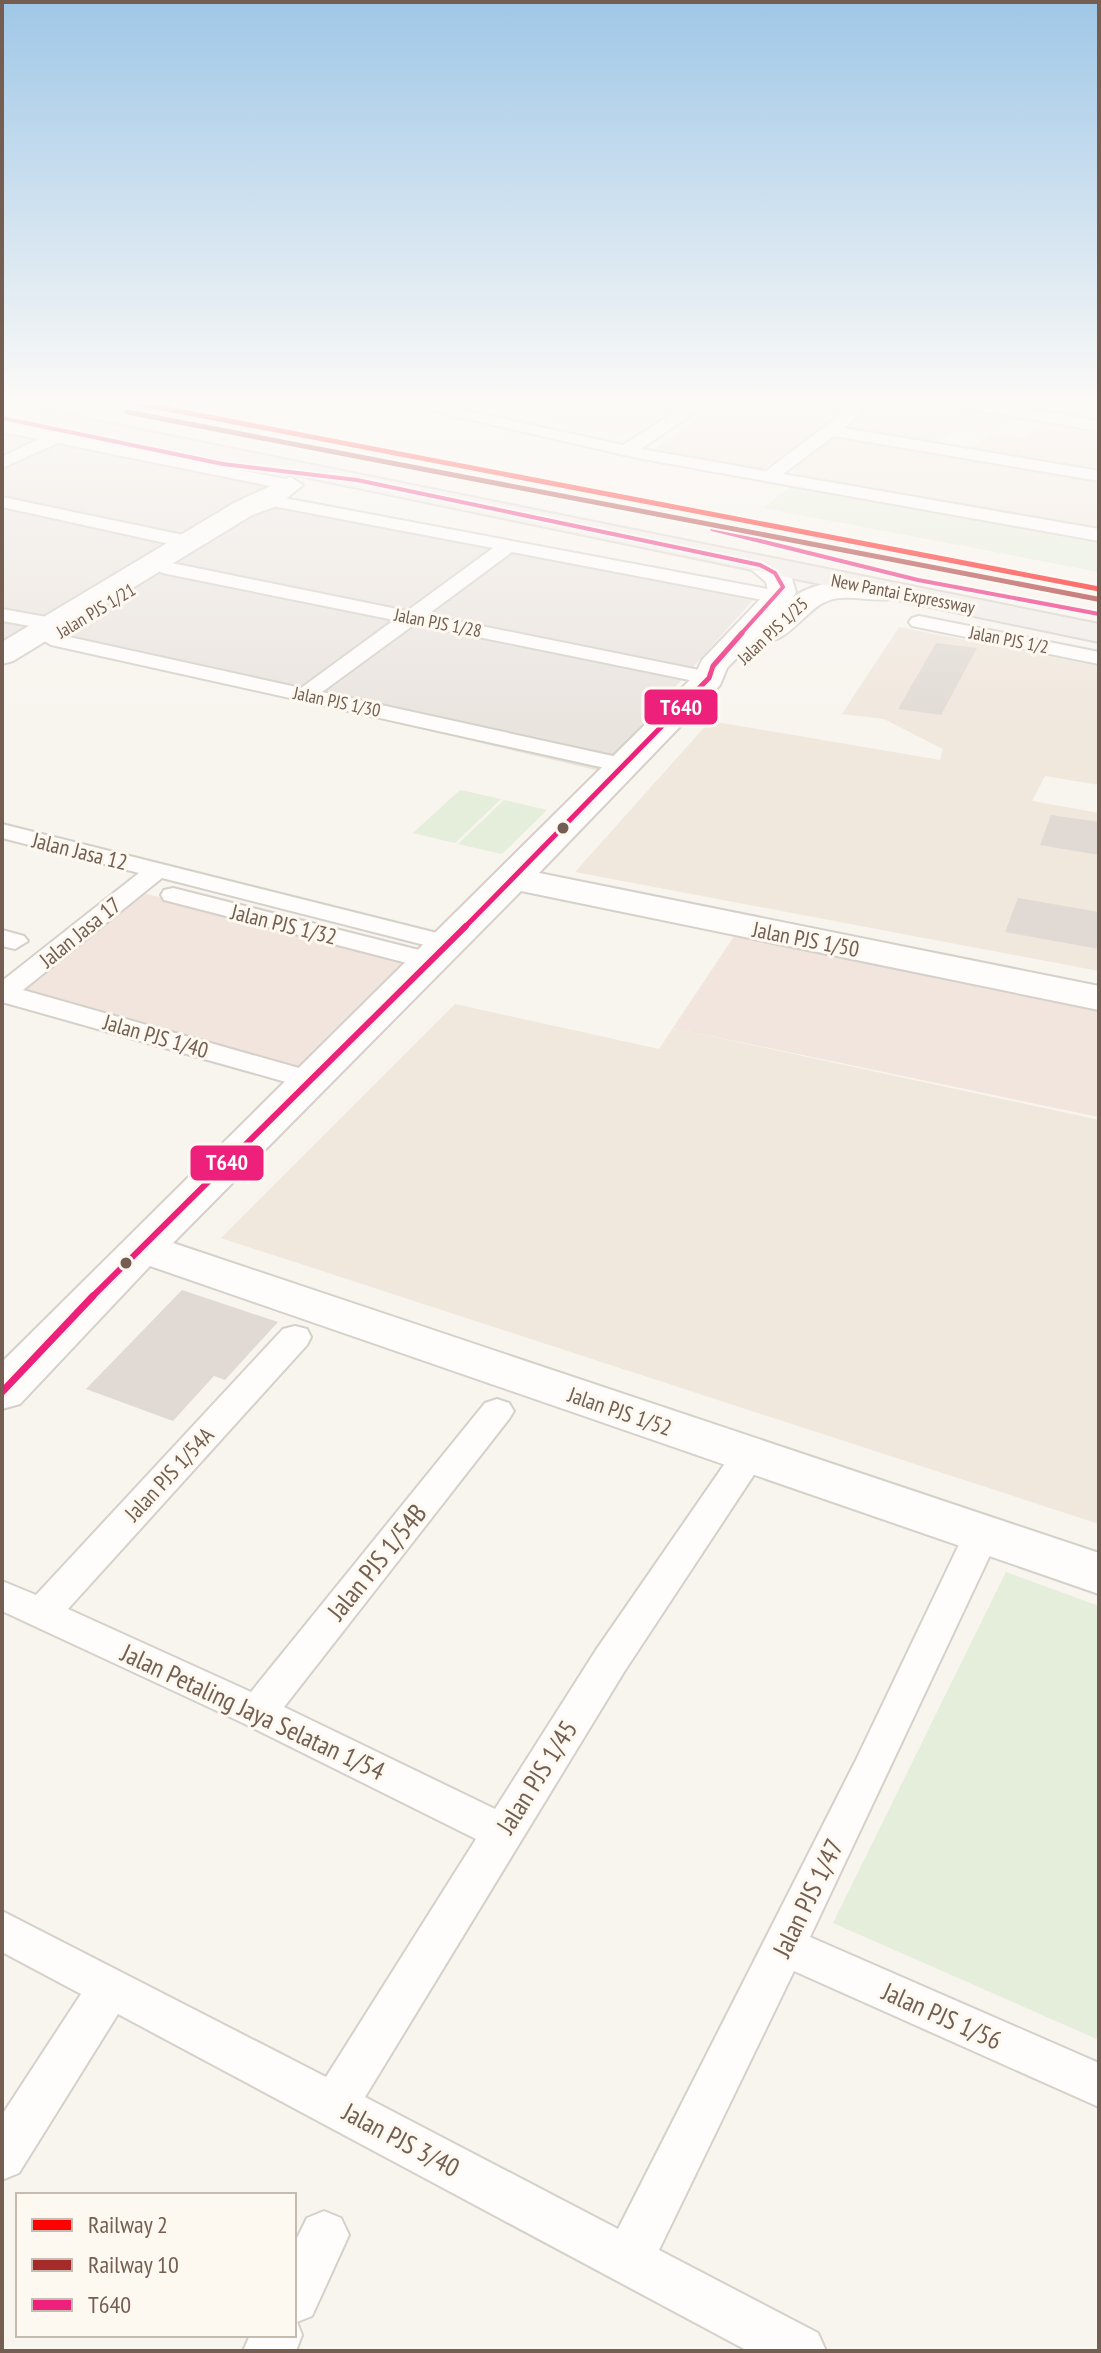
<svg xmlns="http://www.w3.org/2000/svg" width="1101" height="2353" font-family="'PT Sans Narrow',sans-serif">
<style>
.residential{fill:#f0e7dd}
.commercial{fill:#f1e5dd}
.industrial{fill:#eae4df}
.green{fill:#e5eddb}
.building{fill:#e1dad4}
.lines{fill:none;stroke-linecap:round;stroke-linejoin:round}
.street-casing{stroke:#d5d0c9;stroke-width:4}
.secondary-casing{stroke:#d5d0c9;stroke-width:4}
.highway-casing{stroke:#d8d1cc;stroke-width:4}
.street{fill:#fefdfc;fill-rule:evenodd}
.secondary{fill:#fefdfc;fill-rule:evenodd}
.highway{fill:#f0ebe7;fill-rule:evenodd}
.bus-1-far3-casing{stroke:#fdf9f1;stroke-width:8}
.bus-1-far2-casing{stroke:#fdf9f1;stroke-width:10}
.bus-1-far1-casing{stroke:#fdf9f1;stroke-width:12}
.bus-1-casing{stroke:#fdf9f1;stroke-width:13}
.bus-1-far3{stroke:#ed207b;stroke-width:4}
.bus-1-far2{stroke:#ed207b;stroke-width:5}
.bus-1-far1{stroke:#ed207b;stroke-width:6}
.bus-1{stroke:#ed207b;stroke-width:7}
.rail-1-casing{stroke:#fdf9f1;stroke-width:9}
.rail-2-casing{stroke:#fdf9f1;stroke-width:9}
.rail-1{stroke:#f00;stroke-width:5}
.rail-2{stroke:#a52a2a;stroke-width:5}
.bus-dot{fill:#735e51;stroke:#fdf9f1;stroke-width:3}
.labels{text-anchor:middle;stroke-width:6;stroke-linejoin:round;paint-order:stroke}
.far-street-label{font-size:18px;fill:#735e51;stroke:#fdf9f1}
.street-label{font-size:22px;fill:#735e51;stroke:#fdf9f1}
.near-street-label{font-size:26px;fill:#735e51;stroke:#fdf9f1}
.line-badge{stroke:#fdf9f1;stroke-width:3}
.badge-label{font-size:22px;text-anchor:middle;font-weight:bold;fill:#fff}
</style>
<rect width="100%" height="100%" fill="#f8f4ee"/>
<g class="residential">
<path d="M545 402H683L636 432 617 434 529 417 527 413Z"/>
<path d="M722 402H854L761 471 651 451Z"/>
<path d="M883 402H936L1012 415 992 432 1024 438 1044 420 1099 430V471L970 449 990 432 958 427 937 443 857 429 853 425Z"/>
<path d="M844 436 1099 481V529L800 475 790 468 832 437Z"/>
<path d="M899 627 1099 666V785L1045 776 1032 801 1099 813V971L575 872 710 721 940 760 943 749 884 719 842 714Z"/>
<path d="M455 1004 659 1049 673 1028 1099 1120V1524L221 1238Z"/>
</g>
<g class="commercial">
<path d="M139 892 414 962 304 1069 19 989Z"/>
<path d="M735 935 1099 1006V1117L673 1028Z"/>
</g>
<path class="industrial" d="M2 422 304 484 289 497 762 590 600 771 17 634 2 643Z"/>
<g class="green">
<path d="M791 486 1099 540V572L763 508Z"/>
<path d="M460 790 501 799 455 843 413 833Z"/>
<path d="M504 800 547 810 502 854 458 844Z"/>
<path d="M1006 1572 1099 1606V2040L833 1923Z"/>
</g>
<g class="building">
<path d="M936 643 977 648 941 715 898 709Z"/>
<path d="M1051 815 1099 822V855L1040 845Z"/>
<path d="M1018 898 1099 912V949L1005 932Z"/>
<path d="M182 1290 278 1322 225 1380 214 1376 173 1421 86 1389Z"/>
</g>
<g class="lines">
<g class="street-casing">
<g id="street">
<path d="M394 402H426L623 445 690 402H710L641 449 766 471 857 402H876L844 428 1099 471V481L834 436 783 474 1099 529V541L637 458Z"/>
<path d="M952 402H990L1099 421V431L960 407Z"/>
<path d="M2 422 290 480 299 485 290 490 58 443 2 468V457L39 439 2 432Z"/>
<path d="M268 495 778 591 788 597 778 603 512 552 427 615 709 672 719 678 709 684 415 624 322 692 631 760 634 765 623 772 51 645 41 639 51 633 301 688 394 620 167 574 160 572V564L167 562 407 611 493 548 262 504 259 500Z"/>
<path d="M2 497 188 536 197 542 188 548 2 507Z"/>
<path d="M2 609 69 621 79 627 69 633 2 621Z"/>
<path d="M919 616 1099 652V664L912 626 909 622 912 618Z"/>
<path d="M2 824 457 938 461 943 448 951 162 878 23 990 320 1074 324 1080 320 1086H300L2 1002V981L139 873 2 838Z"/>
<path d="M173 888 439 955 443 961 430 969 164 900 161 895 164 890Z"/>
<path d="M2 930 24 936 28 941 15 949 2 946Z"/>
<path d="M295 1326 307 1329 311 1337 307 1345 68 1609 251 1692 485 1403 497 1399 509 1403 514 1411 509 1419 284 1707 495 1809 596 1650 737 1446 749 1443 761 1446 767 1455 624 1672 365 2097 618 2229 856 1760 964 1534 969 1525 982 1521 995 1525 1000 1534 810 1937 1099 2063V2107L794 1971 659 2250 818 2333 826 2351H748L118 2014 19 2173 2 2180V2115L81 1994 2 1952V1911L326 2077 476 1839 243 1723 2 1611V1581L36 1595 283 1329Z"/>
<path d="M324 2211 341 2218 349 2235 312 2316 297 2322 302 2335 296 2351H243L250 2335H294V2244L307 2218Z"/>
</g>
</g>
<g class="secondary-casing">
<g id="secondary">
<path d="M290 477 303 485 277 506 252 515 13 661 2 664V642L234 503Z"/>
<path d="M760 557 790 572 796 592 793 597C822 577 865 578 897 586L901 592 897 598C873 604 845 591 823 603 803 613 780 653 757 637L727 668 720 685 539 873 1099 986V1010L521 891 173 1243 1099 1553V1594L150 1266 20 1404 2 1409V1362L695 675 702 660 768 591 766 582 746 565 750 559Z"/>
</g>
</g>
<g class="highway-casing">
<path id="highway" d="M2 402 1099 624V642L2 414Z"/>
</g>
<use href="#street" class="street"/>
<use href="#secondary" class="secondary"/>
<use href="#highway" class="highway"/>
<g class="bus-1-far3-casing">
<g id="bus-1-far3">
<path d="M2 418 223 464 357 480 760 565 775 573 783 587 740 635"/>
<path d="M712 529 918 580 1099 614"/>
</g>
</g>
<g class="bus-1-far2-casing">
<path id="bus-1-far2" d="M464 928 709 678 713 666 742 633"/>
</g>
<g class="bus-1-far1-casing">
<path id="bus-1-far1" d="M91 1298 466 926"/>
</g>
<g class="bus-1-casing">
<path id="bus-1" d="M2 1392 93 1296"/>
</g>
<use href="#bus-1-far3" class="bus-1-far3"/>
<use href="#bus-1-far2" class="bus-1-far2"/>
<use href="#bus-1-far1" class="bus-1-far1"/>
<use href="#bus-1" class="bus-1"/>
<g class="rail-1-casing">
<path id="rail-1" d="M131 402 1099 589"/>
</g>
<g class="rail-2-casing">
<path id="rail-2" d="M127 412 1097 599"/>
</g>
<use href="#rail-1" class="rail-1"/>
<use href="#rail-2" class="rail-2"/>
</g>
<linearGradient id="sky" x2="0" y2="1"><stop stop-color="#9fc7e7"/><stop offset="0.55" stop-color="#fcfaf7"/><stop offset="1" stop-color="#fcfaf7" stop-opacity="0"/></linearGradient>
<rect width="1101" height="732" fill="url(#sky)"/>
<g class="bus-dot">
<circle cx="563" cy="828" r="7"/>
<circle cx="126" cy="1263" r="7"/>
</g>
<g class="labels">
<g class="far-street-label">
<text transform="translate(903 594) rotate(11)" y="6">New Pantai Expressway</text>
<text transform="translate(96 611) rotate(-31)" y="6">Jalan PJS 1/21</text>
<text transform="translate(438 623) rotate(11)" y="6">Jalan PJS 1/28</text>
<text transform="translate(773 631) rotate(-43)" y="6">Jalan PJS 1/25</text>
<text transform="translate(1009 640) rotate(11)" y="6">Jalan PJS 1/2</text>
<text transform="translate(337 702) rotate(12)" y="6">Jalan PJS 1/30</text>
</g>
<g class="street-label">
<text transform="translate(80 851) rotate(14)" y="8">Jalan Jasa 12</text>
<text transform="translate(284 924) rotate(14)" y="8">Jalan PJS 1/32</text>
<text transform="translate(80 932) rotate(-39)" y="8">Jalan Jasa 17</text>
<text transform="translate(806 939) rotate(11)" y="8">Jalan PJS 1/50</text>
<text transform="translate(156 1036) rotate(16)" y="8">Jalan PJS 1/40</text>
<text transform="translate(620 1411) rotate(19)" y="8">Jalan PJS 1/52</text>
<text transform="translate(169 1474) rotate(-47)" y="8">Jalan PJS 1/54A</text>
</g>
<g class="near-street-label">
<text transform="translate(377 1562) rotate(-51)" y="9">Jalan PJS 1/54B</text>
<text transform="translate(253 1712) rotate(25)" y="9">Jalan Petaling Jaya Selatan 1/54</text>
<text transform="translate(537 1777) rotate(-58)" y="9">Jalan PJS 1/45</text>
<text transform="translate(808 1898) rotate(-64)" y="9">Jalan PJS 1/47</text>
<text transform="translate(942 2016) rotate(24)" y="9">Jalan PJS 1/56</text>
<text transform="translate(401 2140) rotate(28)" y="9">Jalan PJS 3/40</text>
</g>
</g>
<g class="line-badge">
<rect x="643" y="688" width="76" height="38" rx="8" fill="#ed207b"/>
<rect x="189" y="1144" width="76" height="38" rx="8" fill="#ed207b"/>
</g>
<g class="badge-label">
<text x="681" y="715">T640</text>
<text x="227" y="1170">T640</text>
</g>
<rect width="1101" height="2353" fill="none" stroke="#735e51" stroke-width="8"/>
<rect x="16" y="2193" width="280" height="144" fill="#fdf9f1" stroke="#c6bbb1" stroke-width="2"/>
<rect x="32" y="2219" width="40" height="12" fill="#ff0000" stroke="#c6bbb1" stroke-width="2"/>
<text x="88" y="2233" font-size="24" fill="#735e51">Railway 2</text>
<rect x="32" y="2259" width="40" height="12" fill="#a52a2a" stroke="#c6bbb1" stroke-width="2"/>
<text x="88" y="2273" font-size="24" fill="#735e51">Railway 10</text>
<rect x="32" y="2299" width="40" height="12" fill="#ed207b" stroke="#c6bbb1" stroke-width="2"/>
<text x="88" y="2313" font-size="24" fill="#735e51">T640</text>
</svg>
